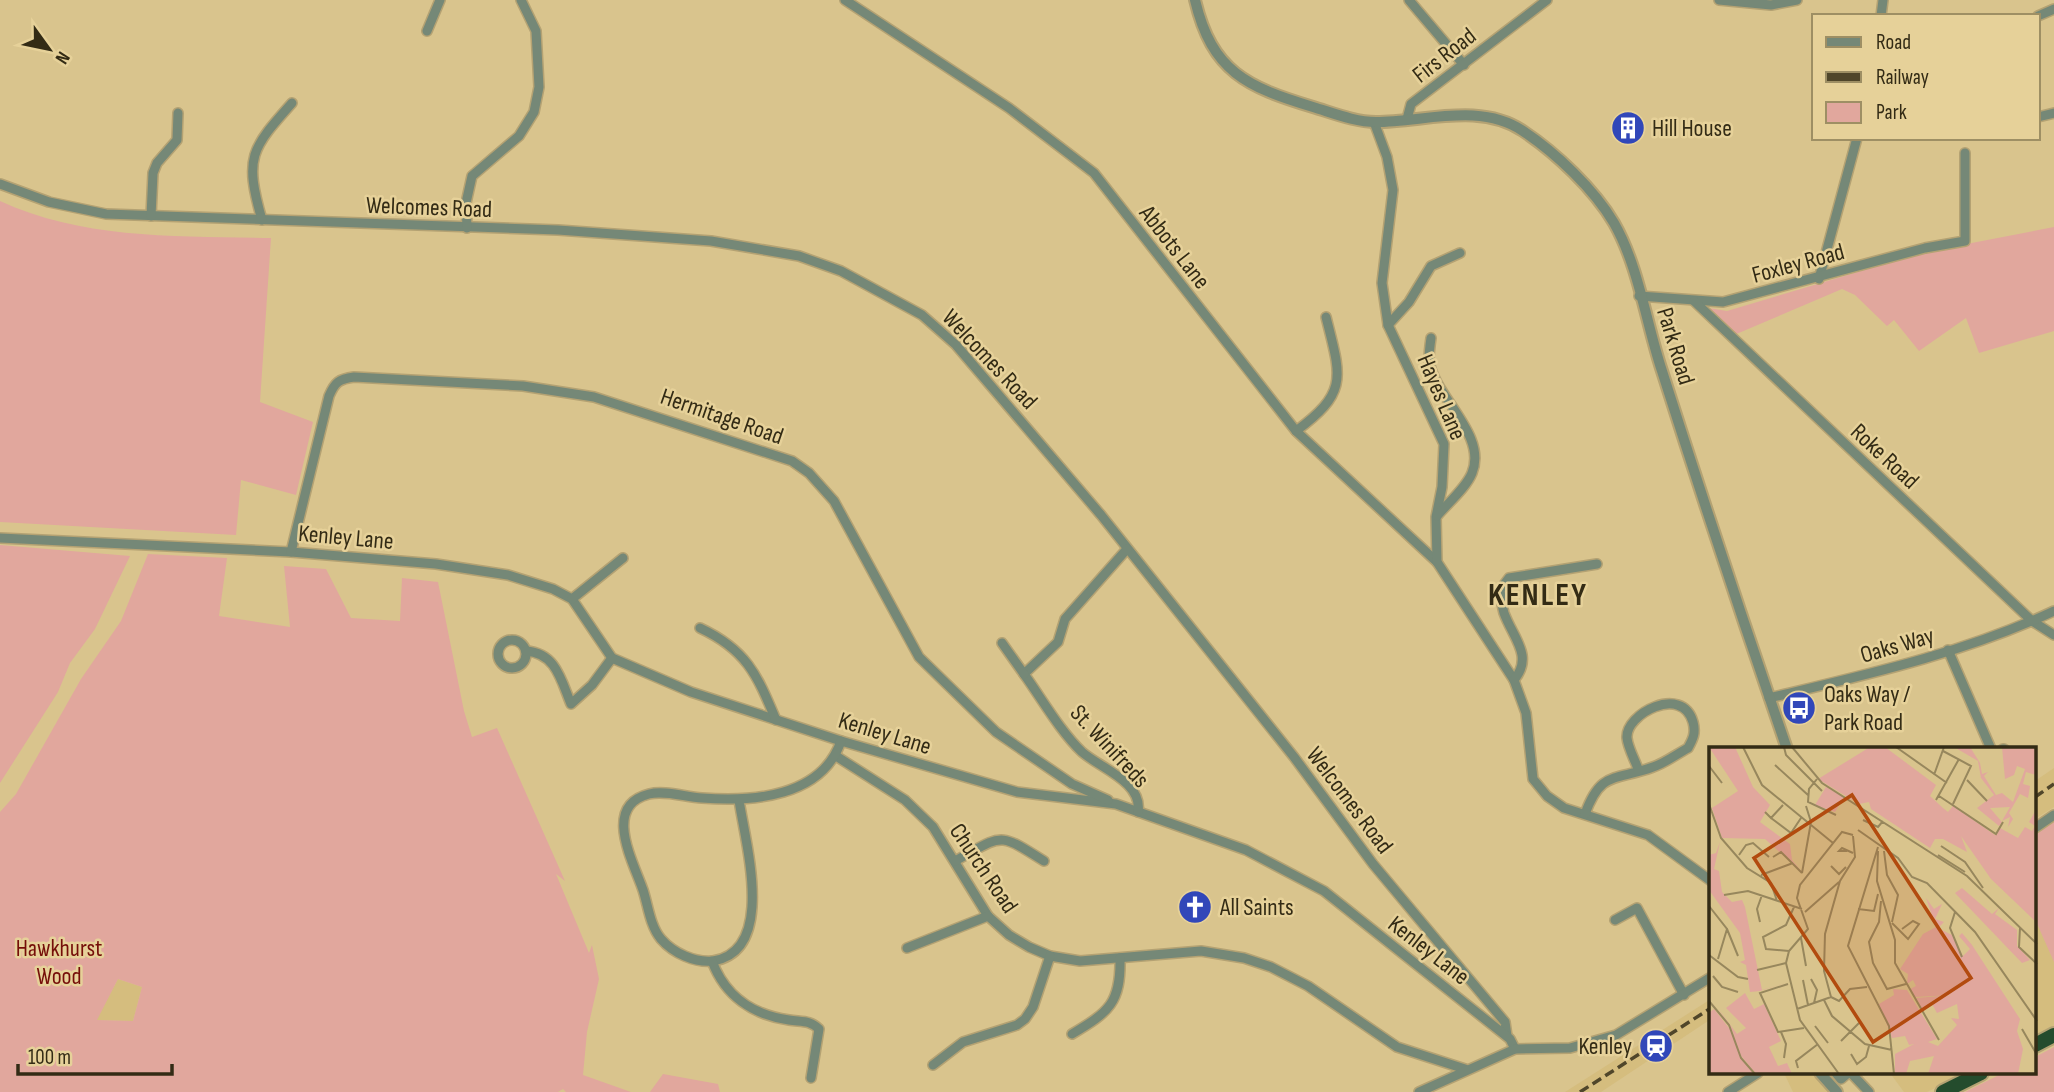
<svg xmlns="http://www.w3.org/2000/svg" width="2054" height="1092" font-family="'Sofia Sans Condensed',sans-serif">
<style>
.built{fill:#d5bd7e}
.green{fill:#e1a79d;fill-rule:evenodd}
.lines{fill:none;stroke-linecap:round;stroke-linejoin:round}
.minor-casing{stroke:#b4a273;stroke-width:12}
.tertiary-casing{stroke:#b4a273;stroke-width:14}
.trunk-casing{stroke:#b4a273;stroke-width:18}
.minor{stroke:#758877;stroke-width:9}
.tertiary{stroke:#758877;stroke-width:10}
.trunk{stroke:#244c2d;stroke-width:14}
.rail{stroke:#50462a;stroke-width:3.5;stroke-dasharray:10 5;stroke-linecap:butt}
.labels{text-anchor:middle;stroke-width:5;stroke-linejoin:round;paint-order:stroke}
.street-label{font-size:24px;fill:#332b15;stroke:#e6d199}
.poi-label{font-size:24px;fill:#332b15;stroke:#e6d199;text-anchor:start}
.park-label{font-size:24px;fill:#750e09;stroke:#e6d199}
.district-label{font-size:32px;font-weight:bold;letter-spacing:2px;fill:#332b15;stroke:#e6d199}
.inset-road{fill:none;stroke:#97875d;stroke-width:2}
.view{fill:#b24b0f;fill-opacity:0.15;stroke:#b24b0f;stroke-width:3.5}
.inset-edge{fill:none;stroke:#332b15;stroke-width:3.5}
</style>
<rect width="100%" height="100%" fill="#d9c48d"/>
<g class="built">
<path d="M2054 768V807L2035 819V781Z"/>
<path d="M2035 918 2054 961V1029L2035 1039Z"/>
<path d="M118 979 142 987 133 1021 96 1020Z"/>
<path d="M1711 999V1019L1601 1092H1565Z"/>
<path d="M1784 1073H1817L1835 1092H1793Z"/>
<path d="M1890 1073H1966L1927 1092H1904Z"/>
</g>
<g class="green">
<path d="M0 201C84 240 180 236 271 238L260 402 313 422 296 495 241 480 236 535 0 522Z"/>
<path d="M2054 227V331L1979 353 1966 318 1919 351 1894 320 1887 326 1855 295 1842 289 1734 335 1702 307 1727 311 1925 252Z"/>
<path d="M0 545 130 556 95 629 70 663 58 692 0 783Z"/>
<path d="M148 554 227 558 219 616 290 627 284 566 326 569 351 618 400 621 402 578 438 582 464 711 472 737 497 728 565 881 556 874 589 953 592 945 599 979 587 1032 583 1075 631 1092H566L563 1089 558 1092H0V812L16 794 81 679 121 621ZM118 979 142 987 133 1021 97 1020Z"/>
<path d="M2054 822V962L2035 919V835Z"/>
<path d="M2054 1047V1092H1965L2003 1073H2035V1057Z"/>
<path d="M663 1074 718 1084 720 1092H650Z"/>
</g>
<g class="lines">
<g class="minor-casing">
<g id="minor">
<path d="M845 0 1009 108 1094 173 1296 431 1437 562"/>
<path d="M1409 0 1464 65"/>
<path d="M1719 0 1771 5 1797 0"/>
<path d="M1881 16 1883 0"/>
<path d="M2038 16 2054 9"/>
<path d="M427 31 440 0"/>
<path d="M2038 117 2054 113"/>
<path d="M1407 119 1411 104 1547 0"/>
<path d="M1374 122 1387 157 1393 190 1382 283 1388 325 1444 444 1442 487 1436 517 1437 562 1514 680 1526 713 1533 779 1547 796 1564 808 1648 835 1711 881"/>
<path d="M0 184 49 202 106 214 558 230 711 241 799 256 841 271 922 315 956 345 1101 515 1294 757 1373 864 1505 1022 1507 1036"/>
<path d="M151 216 153 173 157 163 177 140 178 113"/>
<path d="M262 220C244 157 251 149 292 103"/>
<path d="M467 228 466 203 472 176 519 136 534 112 539 87 536 31 521 0"/>
<path d="M1819 279 1857 138"/>
<path d="M1639 296 1723 302 1925 248 1965 241V153"/>
<path d="M1694 301 2032 621 2054 635"/>
<path d="M1388 325 1409 302 1431 266 1460 253"/>
<path d="M1431 338C1430 345 1429 353 1429 360 1433 396 1488 434 1472 473 1466 488 1448 503 1437 516"/>
<path d="M1296 431C1349 392 1341 377 1326 317"/>
<path d="M0 538 291 552 436 564 508 575 553 589 572 599 612 658 691 692 841 741 1017 792 1116 804 1246 850 1324 891 1510 1039 1515 1049"/>
<path d="M1127 549 1065 619 1058 642 1024 674C1042 699 1060 731 1082 752 1100 768 1143 782 1138 812"/>
<path d="M291 552 329 396C335 382 339 379 354 377L523 386 594 397 792 461 809 473 834 501 919 657 996 732 1072 784 1108 800"/>
<path d="M572 599 623 558"/>
<path d="M700 628C747 650 757 675 776 720"/>
<circle cx="512" cy="654" r="14"/>
<path d="M1002 643 1024 674"/>
<path d="M1948 650 1991 749"/>
<path d="M526 651C556 653 561 680 571 704L592 685 612 658"/>
<path d="M1514 680C1534 656 1513 638 1504 613 1502 606 1501 598 1500 590L1509 578 1597 564"/>
<path d="M1769 698C1865 675 1964 653 2054 611"/>
<path d="M2003 749H2004"/>
<path d="M836 756 905 800 933 827 988 916 1009 935 1029 947 1050 956 1080 961 1201 951 1244 958 1271 967 1308 986 1397 1047 1465 1069"/>
<path d="M739 800C745 842 777 951 713 961 695 963 673 953 661 939 650 926 648 905 643 890 633 861 602 806 649 794 665 790 685 797 702 798 753 802 822 797 841 741"/>
<path d="M1585 814C1601 770 1615 781 1653 767 1665 763 1677 754 1688 748 1693 739 1696 733 1693 722 1682 684 1625 714 1627 738 1628 748 1635 760 1638 769"/>
<path d="M2035 828 2054 815"/>
<path d="M955 861C1003 835 997 831 1044 861"/>
<path d="M1615 920 1637 908 1684 995"/>
<path d="M907 948 988 916"/>
<path d="M712 961C725 996 753 1015 789 1020 802 1022 810 1020 819 1029L811 1078"/>
<path d="M1072 1034C1109 1012 1121 1003 1120 958"/>
<path d="M933 1065 963 1042 1017 1025 1025 1019 1033 1007 1050 956"/>
<path d="M1836 1073 1841 1079 1848 1073"/>
<path d="M1851 1073 1869 1092"/>
<path d="M1419 1092 1515 1049 1570 1048 1616 1035 1711 977"/>
<path d="M1728 1092 1758 1073"/>
</g>
</g>
<g class="tertiary-casing">
<g id="tertiary">
<path d="M1195 0C1212 72 1247 87 1313 107 1333 113 1355 122 1376 122 1424 122 1480 102 1523 131 1556 153 1594 189 1614 223 1639 267 1646 323 1662 371 1702 497 1744 624 1787 749"/>
<path d="M1820 1073 1837 1092"/>
</g>
</g>
<g class="trunk-casing">
<g id="trunk">
<path d="M2035 1045 2054 1035"/>
<path d="M1943 1092 1981 1073"/>
</g>
</g>
<use href="#minor" class="minor"/>
<use href="#tertiary" class="tertiary"/>
<use href="#trunk" class="trunk"/>
<g class="rail">
<path d="M2035 797 2054 784"/>
<path d="M1580 1092 1711 1008"/>
</g>
</g>
<defs>
<g id="building-disc" transform="scale(1.75)"><circle r="9.5" fill="#3147b9" stroke="#e6d199"/><path d="M-4-6H4V6H1V3H-1V6H-4ZM-2.5-4.3h1.7v1.8h-1.7ZM.8-4.3h1.7v1.8H.8ZM-2.5-1h1.7V.8h-1.7ZM.8-1h1.7V.8H.8Z" fill="#fff"/></g>
<g id="bus-disc" transform="scale(1.75)"><circle r="9.5" fill="#3147b9" stroke="#e6d199"/><path d="M-5-6H5V4H4V6H2V4H-2V6H-4V4H-5ZM-3.5-4V0h7V-4ZM-3.5 1.2v1.5H-2V1.2ZM2 1.2v1.5H3.5V1.2Z" fill="#fff"/></g>
<g id="church-disc" transform="scale(1.75)"><circle r="9.5" fill="#3147b9" stroke="#e6d199"/><path d="M-1.2-6h2.4v3.5h3.3v2.4h-3.3V6h-2.4V-.1h-3.3v-2.4h3.3Z" fill="#fff"/></g>
<g id="station-disc" transform="scale(1.75)"><circle r="9.5" fill="#3147b9" stroke="#e6d199"/><path d="M-3-6H3Q5-6 5-4V2Q5 4 3 4L4.5 6H3L1.5 4h-3L-3 6H-4.5L-3 4Q-5 4-5 2V-4Q-5-6-3-6ZM-3.5-4v3h7v-3ZM-3.5 1v1.5H-2V1ZM2 1v1.5H3.5V1Z" fill="#fff"/></g>
</defs>
<g fill-rule="evenodd">
<use href="#building-disc" x="1628" y="128"/>
<use href="#bus-disc" x="1799" y="708"/>
<use href="#church-disc" x="1195" y="907"/>
<use href="#station-disc" x="1656" y="1046"/>
</g>
<g class="labels">
<g class="street-label">
<text transform="translate(1444 55) rotate(-38)" y="8">Firs Road</text>
<text transform="translate(429 207) rotate(2)" y="8">Welcomes Road</text>
<text transform="translate(1175 247) rotate(52)" y="8">Abbots Lane</text>
<text transform="translate(1798 263) rotate(-15)" y="8">Foxley Road</text>
<text transform="translate(1676 346) rotate(73)" y="8">Park Road</text>
<text transform="translate(990 359) rotate(47)" y="8">Welcomes Road</text>
<text transform="translate(1442 397) rotate(67)" y="8">Hayes Lane</text>
<text transform="translate(722 416) rotate(19)" y="8">Hermitage Road</text>
<text transform="translate(1885 456) rotate(43)" y="8">Roke Road</text>
<text transform="translate(346 537) rotate(5)" y="8">Kenley Lane</text>
<text transform="translate(1897 645) rotate(-16)" y="8">Oaks Way</text>
<text transform="translate(885 733) rotate(17)" y="8">Kenley Lane</text>
<text transform="translate(1110 746) rotate(47)" y="8">St. Winifreds</text>
<text transform="translate(1350 800) rotate(53)" y="8">Welcomes Road</text>
<text transform="translate(984 868) rotate(56)" y="8">Church Road</text>
<text transform="translate(1429 950) rotate(38)" y="8">Kenley Lane</text>
</g>
<g class="poi-label">
<text x="1652" y="136">Hill House</text>
<text x="1824" y="702">Oaks Way /<tspan x="1824" dy="28">Park Road</tspan></text>
<text x="1220" y="915">All Saints</text>
<text x="1632" y="1054" text-anchor="end">Kenley</text>
</g>
<g class="park-label">
<text x="59" y="956">Hawkhurst<tspan x="59" dy="28">Wood</tspan></text>
</g>
<g class="district-label">
<text x="1538" y="605">KENLEY</text>
</g>
</g>
<g transform="translate(1709 747)">
<rect width="327" height="327" fill="#d9c48d"/>
<path d="M0 0H26L44 40 61 58 51 75 81 97 83 113 93 125 56 92 13 91 3 61 29 44ZM161 0H176L227 38 221 49 234 61 239 65 244 59 286 88 291 81 309 91 316 80 323 84 326 79 320 75 327 63V175L282 132 252 89 258 105 234 92H226L221 101 162 62 160 55 150 57 109 32ZM245 0H261L271 16 273 27 279 25 275 29 287 48 293 46 304 55 316 22 308 19 305 28 296 32 293 0H327V28L317 25 314 37 321 39 319 51 311 47 300 66 304 72 299 80 301 70 293 74 301 60 281 61 293 75 290 79 268 61 285 48 272 31 269 14ZM117 40 135 50 126 65 106 58ZM11 95 5 122 10 124 13 145 23 155 33 153 36 160 53 243 77 236 51 244 41 245 37 218 31 215 36 213 31 186 0 143V108L7 106ZM253 141 283 167 290 161 286 167 308 183V199L321 213 313 216 246 146ZM217 151 225 162 233 157 226 172 235 175 229 181 243 188 254 209 261 202 250 189 253 186 263 198 311 272 308 284 314 302 309 327H219L225 309 201 314 197 327H186V307L205 297 200 298 196 289 183 291 170 257 185 248 184 242 198 243 228 292 219 295 229 299 248 278 242 271 250 272 248 257 228 266 223 257 214 264 207 251 244 248 205 250 201 242 207 239 204 233 198 237 199 227 191 222 214 187 227 180ZM36 246 45 262 55 257 72 294 60 300 69 319 78 316 83 327H47L29 305 45 327H0V266L5 262 27 290 10 263 28 287 37 281 17 261Z" fill="#e1a79d"/>
<path class="inset-road" d="M34 0 53 38 124 96M75 0 77 8 113 44M83 0 113 36 258 129 328 197M187 0 238 36M234 4 262 19 244 57M66 18 99 48M0 19 13 36M225 28 235 0M108 32 100 42 99 55 127 68M258 33 278 54M230 49 287 87 294 75M227 53 250 12M0 57 12 91 38 121 62 136 68 154M56 65 62 71 74 58M62 71 82 86 92 71M154 73 169 80 174 74M149 83 189 111 203 130 218 136 266 185 328 274M232 99 256 115 274 141M169 100 139 199 180 279 185 327M138 104H130L133 101 144 106M169 104 168 134 186 193V216L230 293M175 104 178 128 189 148 183 175M30 108 37 98 44 96 60 110M229 108 256 125M64 110 72 105 93 126M122 119 130 127 137 120M93 126 102 75 97 59M52 128 84 116M15 148 39 144 93 162M172 154 170 175 160 195 164 216 178 242 197 237M0 159 18 182 9 212M149 162 165 164 169 147M96 165 130 135M246 165 241 181 253 210M51 175 48 162 53 148M183 176 199 192 210 177 204 174 193 182M311 181 310 200 328 217M18 182 29 209M92 191 97 219M80 204 57 202 54 190 77 178 85 160M0 208 29 230 39 232M48 223 77 216M4 229 13 240 29 245M102 232 108 243 105 256M94 233 99 258M79 237 51 246 69 285 95 281M122 250 115 224 116 187 131 134 146 110 144 89M122 250 130 254 141 242 158 240M115 253 123 269 156 297 183 303M0 254 20 278 32 311 46 327M88 262 122 250M106 279 119 296M313 282 328 308M72 285 77 297 75 311M132 294 150 276M142 307 148 317 157 310 160 299M89 321 87 314 109 297M130 327 91 273 77 216 80 204 99 182 88 151 91 138 133 85 144 88"/>
<path class="view" d="M143 48 262 231 164 295 45 111Z"/>
<rect width="327" height="327" class="inset-edge"/>
</g>
<rect x="1812" y="14" width="228" height="126" fill="#e6d199" stroke="#9e8f64" stroke-width="2"/>
<rect x="1826" y="37" width="35" height="10" fill="#758877" stroke="#9e8f64" stroke-width="2"/>
<text x="1876" y="49" font-size="21" fill="#332b15">Road</text>
<rect x="1826" y="72" width="35" height="10" fill="#50462a" stroke="#9e8f64" stroke-width="2"/>
<text x="1876" y="84" font-size="21" fill="#332b15">Railway</text>
<rect x="1826" y="102" width="35" height="21" fill="#e1a79d" stroke="#9e8f64" stroke-width="2"/>
<text x="1876" y="119" font-size="21" fill="#332b15">Park</text>
<g transform="translate(49 49) rotate(123)" stroke="#e6d199" stroke-width="5" paint-order="stroke">
<path d="M0-5L12 26L0 18L-12 26Z" fill="#332b15"/>
<text y="-10" font-size="19" font-weight="bold" text-anchor="middle" fill="#332b15">N</text>
</g>
<path d="M18 1064v10h154v-10" fill="none" stroke="#332b15" stroke-width="3.5"/>
<text x="28" y="1064" font-size="21" fill="#332b15" stroke="#e6d199" stroke-width="5" paint-order="stroke">100 m</text>
</svg>
